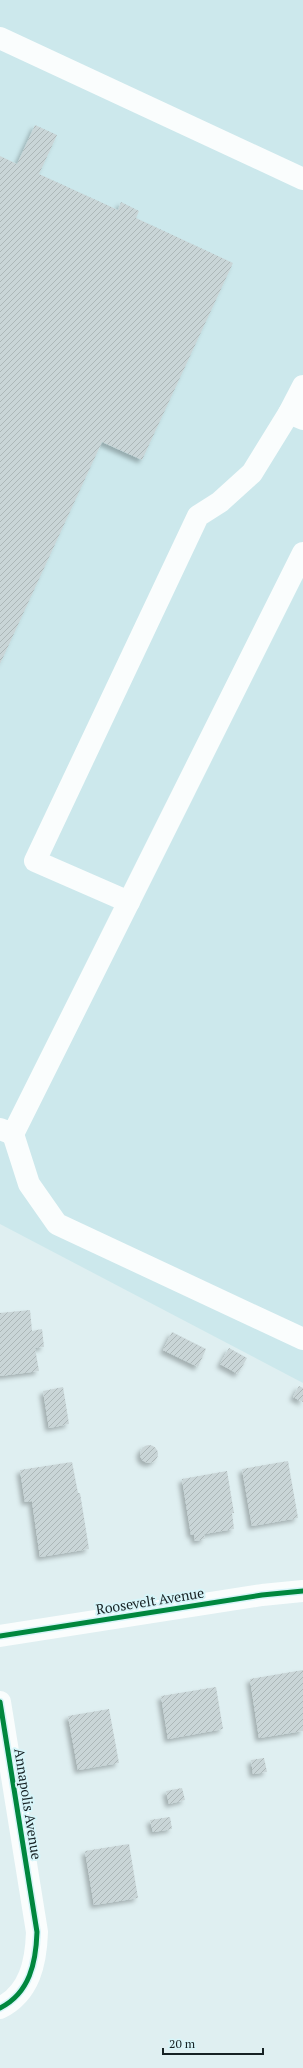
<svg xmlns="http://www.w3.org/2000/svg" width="303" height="2068" font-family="'PT Serif',serif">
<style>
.built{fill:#cce8ec}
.building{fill:url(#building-hatch);filter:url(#shadow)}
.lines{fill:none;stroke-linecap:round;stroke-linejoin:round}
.minor{stroke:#fafdfd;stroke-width:22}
.cycleway-casing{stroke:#d7f5f9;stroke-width:8}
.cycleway{stroke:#00873e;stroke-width:5}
.labels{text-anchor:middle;stroke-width:4;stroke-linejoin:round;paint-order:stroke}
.street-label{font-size:14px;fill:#162123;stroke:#d7f5f9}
</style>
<defs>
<pattern id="building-hatch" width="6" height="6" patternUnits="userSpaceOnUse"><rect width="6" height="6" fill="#c9d5d7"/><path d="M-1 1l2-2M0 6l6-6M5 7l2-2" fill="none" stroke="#acb7b8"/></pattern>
<filter id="shadow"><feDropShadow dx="-3.5" dy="3.5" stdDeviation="2" flood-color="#0004"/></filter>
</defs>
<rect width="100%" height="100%" fill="#dfeff1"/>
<path class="built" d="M0 0H303V1383L0 1224Z"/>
<g class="building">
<path d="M35 125 57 135 39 174 118 210 121 202 139 211 136 218 233 263 142 460 102 442 0 664V156L17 164Z"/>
<path d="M30 1310 32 1331 42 1329 44 1347 35 1348 39 1371 0 1376V1313Z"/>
<path d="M172 1332 206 1349 198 1367 163 1350Z"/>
<path d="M229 1348 247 1358 238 1374 220 1364Z"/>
<path d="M299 1386 303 1388V1402L293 1397Z"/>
<path d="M63 1387 69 1424 49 1428 43 1391Z"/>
<circle cx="149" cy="1454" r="9"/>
<path d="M288 1461 298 1518 252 1526 242 1469Z"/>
<path d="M72 1462 78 1493H80L89 1549 40 1557 32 1501 25 1502 20 1470Z"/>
<path d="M227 1471 234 1513H232L234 1529 204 1534 205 1539 195 1541 194 1534 191 1535 182 1479Z"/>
<path d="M303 1670V1731L259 1738 250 1679Z"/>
<path d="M216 1687 223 1729 168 1739 161 1696Z"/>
<path d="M109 1709 119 1763 78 1770 68 1716Z"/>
<path d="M264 1758 267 1772 253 1774 251 1760Z"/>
<path d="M182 1788 185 1800 169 1804 166 1791Z"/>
<path d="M170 1817 172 1829 153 1832 150 1820Z"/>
<path d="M129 1844 138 1898 94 1905 85 1851Z"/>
</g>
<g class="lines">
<g class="minor">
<path d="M0 38 303 179"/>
<path d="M303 419 289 413 303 386"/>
<path d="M129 902 35 861 198 516 220 502 252 473 289 413"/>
<path d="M0 1129 13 1134 303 553"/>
<path d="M13 1134 29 1184 57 1224 303 1339"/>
<path d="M0 1636 262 1595 303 1591"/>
<path d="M0 1702 37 1932C36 1962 30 1993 0 2008"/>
</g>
<g class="cycleway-casing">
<g id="cycleway">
<path d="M0 1636 262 1595 303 1591"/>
<path d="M0 1702 37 1932C36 1962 30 1993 0 2008"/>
</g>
</g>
<use href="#cycleway" class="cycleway"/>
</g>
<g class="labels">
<g class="street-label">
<text transform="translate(150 1601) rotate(-9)" y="5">Roosevelt Avenue</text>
<text transform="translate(28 1804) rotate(81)" y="5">Annapolis Avenue</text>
</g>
</g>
<path d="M163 2048v6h100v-6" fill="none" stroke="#162123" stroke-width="2"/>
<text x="169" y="2048" font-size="12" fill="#162123" stroke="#d7f5f9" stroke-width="3" paint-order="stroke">20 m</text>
</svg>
